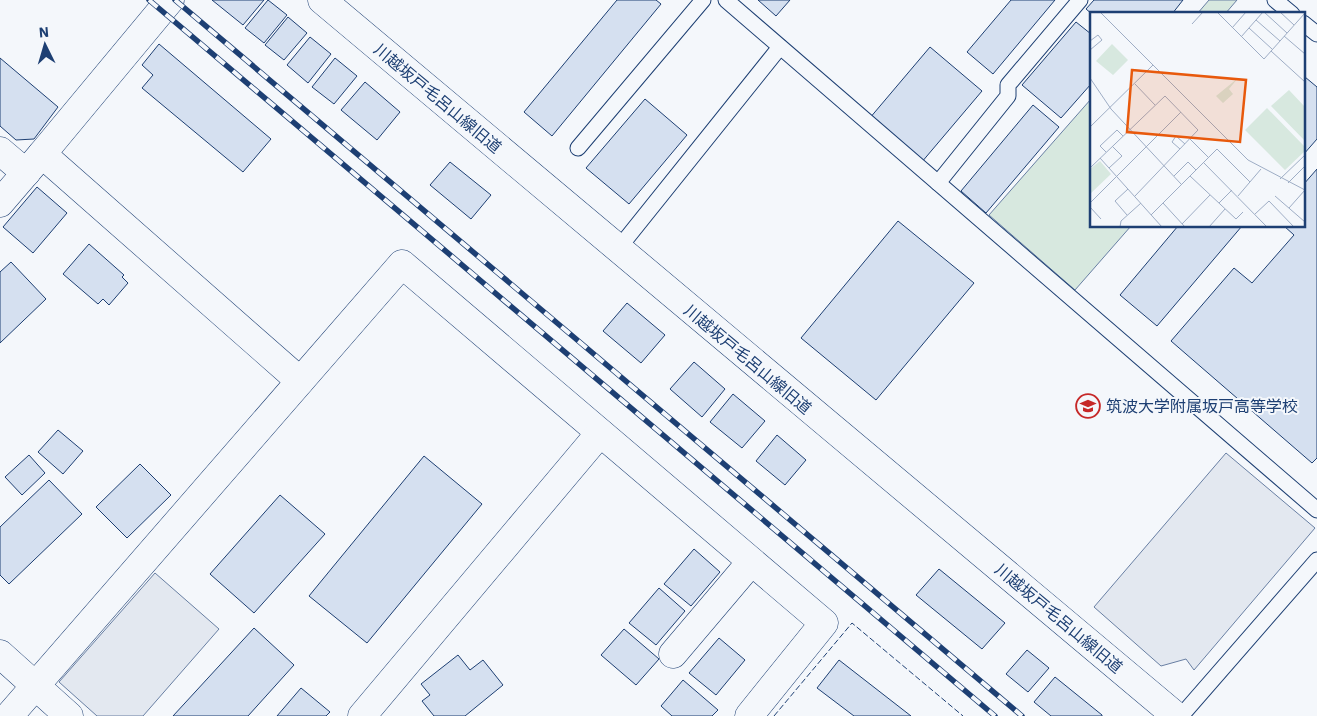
<svg xmlns="http://www.w3.org/2000/svg" width="1317" height="716" font-family="'IBM Plex Sans','Noto Sans JP',sans-serif">
<style>
.green{fill:#d7e8df;stroke:#687fa3}
.parking{fill:#e3e8f0;stroke:#687fa3}
.building{fill:#d5e0f0;stroke:#1d3f73}
.lines{fill:none;stroke-linecap:round;stroke-linejoin:round}
.lane-casing{stroke:#1d3f73;stroke-width:17}
.street-casing{stroke:#1d3f73;stroke-width:29}
.secondary-casing{stroke:#1d3f73;stroke-width:29}
.lane{stroke:#f4f7fb;stroke-width:15}
.street{stroke:#f4f7fb;stroke-width:28}
.secondary{stroke:#f4f7fb;stroke-width:28}
.rail-casing{stroke:#1d3f73;stroke-width:5.5}
.rail{stroke:#f4f7fb;stroke-width:4;stroke-dasharray:11;stroke-linecap:butt}
.fence{stroke:#1d3f73;stroke-width:1;stroke-dasharray:6 2.5;stroke-linecap:butt}
.labels{text-anchor:middle;stroke-width:4;stroke-linejoin:round;paint-order:stroke}
.street-label{font-size:16px;fill:#1d3f73;stroke:#f4f7fb}
.poi-label{font-size:16px;fill:#1d3f73;stroke:#f4f7fb;text-anchor:start}
.inset-road{fill:none;stroke:#9eadc5;stroke-width:1}
.view{fill:#e8590c;fill-opacity:0.15;stroke:#e8590c;stroke-width:2.5}
.inset-edge{fill:none;stroke:#1d3f73;stroke-width:2.5}
</style>
<rect width="100%" height="100%" fill="#f4f7fb"/>
<g class="green">
<path d="M1209 0H1237L1225 14H1197Z"/>
<path d="M1091 99V226H1131L1075 290 989 215Z"/>
</g>
<g class="parking">
<path d="M1226 453 1315 528 1194 670 1186 659 1161 666 1094 607Z"/>
<path d="M155 573 219 629 143 716H97L59 682Z"/>
</g>
<g class="building">
<path d="M212 0H264L243 25Z"/>
<path d="M268 0 287 15 264 43 245 28Z"/>
<path d="M617 0H656L661 4 552 136 524 112Z"/>
<path d="M758 0H790L776 16Z"/>
<path d="M1011 0H1055L993 74 967 52Z"/>
<path d="M1094 0H1183L1172 14H1092L1086 9Z"/>
<path d="M288 17 307 33 284 60 265 45Z"/>
<path d="M1076 22 1091 34V84L1061 118 1022 85Z"/>
<path d="M310 37 331 54 308 83 287 65Z"/>
<path d="M159 44 271 139 243 172 142 88 153 75 142 65Z"/>
<path d="M930 47 982 91 921 163 869 119Z"/>
<path d="M0 58 58 107 34 139 16 140 0 126Z"/>
<path d="M335 58 357 76 334 104 312 87Z"/>
<path d="M1305 77 1317 87V139L1303 155V79Z"/>
<path d="M365 82 400 112 377 140 341 110Z"/>
<path d="M645 99 687 135 629 204 586 168Z"/>
<path d="M1033 105 1059 127 986 213 961 191Z"/>
<path d="M450 162 491 195 471 219 430 185Z"/>
<path d="M1317 169V458L1312 463 1171 341 1234 268 1252 283 1294 235 1284 226H1303V185Z"/>
<path d="M37 187 67 213 33 253 3 227Z"/>
<path d="M898 221 974 283 876 400 801 338Z"/>
<path d="M1178 226H1242L1157 326 1120 295Z"/>
<path d="M89 244 124 275 122 277 128 283 109 305 103 299 98 304 63 274Z"/>
<path d="M11 262 46 299 0 343V272Z"/>
<path d="M627 303 665 335 641 363 603 331Z"/>
<path d="M694 362 725 389 702 417 670 389Z"/>
<path d="M733 394 765 421 742 448 710 422Z"/>
<path d="M58 430 83 451 63 474 38 452Z"/>
<path d="M777 435 806 460 785 485 756 461Z"/>
<path d="M29 455 45 473 22 495 5 477Z"/>
<path d="M424 456 482 504 367 643 309 596Z"/>
<path d="M140 464 171 495 127 538 96 507Z"/>
<path d="M49 480 82 514 9 584 0 575V527Z"/>
<path d="M280 495 325 534 254 613 210 574Z"/>
<path d="M694 549 720 572 691 606 664 584Z"/>
<path d="M939 569 1005 623 982 649 916 595Z"/>
<path d="M659 588 685 611 656 645 629 623Z"/>
<path d="M254 628 294 665 248 716H173Z"/>
<path d="M624 629 659 659 636 685 601 655Z"/>
<path d="M719 638 745 660 716 695 689 673Z"/>
<path d="M1027 650 1049 668 1028 692 1006 674Z"/>
<path d="M458 655 470 670 483 660 503 685 465 716H434L422 701 430 695 421 684Z"/>
<path d="M839 660 911 716H854L817 688Z"/>
<path d="M1055 677 1102 715V716H1051L1034 702Z"/>
<path d="M683 680 718 710 712 716H672L661 706Z"/>
<path d="M301 688 330 712 326 716H277Z"/>
</g>
<g class="lines">
<g class="lane-casing">
<g id="lane">
<path d="M726 0 1317 510"/>
<path d="M1275 0 1292 14"/>
<path d="M1303 23 1317 34"/>
<path d="M578 148 703 0"/>
<path d="M938 183 1008 96V85L1080 0"/>
<path d="M618 249 780 47"/>
<path d="M1181 716 1317 560"/>
</g>
</g>
<g class="street-casing">
<g id="street">
<path d="M170 0 42 154 300 381"/>
<path d="M0 151 26 173"/>
<path d="M0 654 69 716"/>
<path d="M673 654 751 562"/>
<path d="M9 716 402 264 824 623 749 716"/>
<path d="M362 716 600 433"/>
</g>
</g>
<g class="secondary-casing">
<g id="secondary">
<path d="M322 0 1176 716"/>
<path d="M0 203 42 154"/>
</g>
</g>
<use href="#lane" class="lane"/>
<use href="#street" class="street"/>
<use href="#secondary" class="secondary"/>
<g class="rail-casing">
<g id="rail">
<path d="M149 0 995 716"/>
<path d="M175 0 1022 716"/>
</g>
</g>
<use href="#rail" class="rail"/>
<path class="fence" d="M774 716 852 623 963 716"/>
</g>
<defs>
<g id="school-ring" transform="scale(1.25)"><circle r="9.5" fill="#f4f7fb" stroke="#c62828" stroke-width="1.5"/><path d="M0-5L7-2L0 1L-7-2ZM-4 1L0 2.5L4 1V4Q0 6-4 4Z" fill="#c62828"/></g>
</defs>
<g fill-rule="evenodd">
<use href="#school-ring" x="1088" y="406"/>
</g>
<g class="labels">
<g class="street-label">
<text transform="translate(438 98) rotate(40)" y="6">川越坂戸毛呂山線旧道</text>
<text transform="translate(748 359) rotate(40)" y="6">川越坂戸毛呂山線旧道</text>
<text transform="translate(1059 618) rotate(40)" y="6">川越坂戸毛呂山線旧道</text>
</g>
<g class="poi-label">
<text x="1106" y="412">筑波大学附属坂戸高等学校</text>
</g>
</g>
<g transform="translate(1090 12)">
<rect width="215" height="215" fill="#f4f7fb"/>
<path d="M22 32 38 48 23 63 6 49ZM148 66 139 77 143 82 133 91 126 84ZM199 78 215 95V129L181 94ZM177 96 215 135V139L195 158 155 118ZM10 149 21 162 0 182V157Z" fill="#d7e8df"/>
<path class="inset-road" d="M10 0 158 148 215 178M127 0 174 47 215 1M174 0 197 21M190 0 204 13M166 8 190 29M102 12 113 0M142 16 156 0M159 16 182 37M194 24 215 42M151 25 173 0M0 29 8 23 12 28 0 38M181 39 215 70M0 66 21 97 91 172M45 72 65 93M0 115 63 53M100 127 118 145M90 137 82 130 86 124 95 132M16 140 10 134 27 118 33 124M10 146 72 215M113 150 177 215M0 156 75 84 108 118 45 184M19 156 32 144 22 134M84 164 98 150 106 158M100 164 146 207 153 200M190 167 215 143M198 171 215 154M148 184 171 157M185 184 215 210M0 191 91 100M73 191 95 215M129 191 142 178M0 195 11 207M199 196 215 178M165 202 179 189 204 215M37 203 25 189 38 177M61 203 127 137 160 170M92 212 120 183M30 215 31 209 51 191M119 215 135 197"/>
<path class="view" d="M42 58 156 68 150 130 37 120Z"/>
<rect width="215" height="215" class="inset-edge"/>
</g>
<g transform="translate(45 45) rotate(355)" stroke="#f4f7fb" stroke-width="4" paint-order="stroke">
<path d="M0-4L9 19L0 12L-9 19Z" fill="#1d3f73"/>
<text y="-8" font-size="14" font-weight="bold" text-anchor="middle" fill="#1d3f73">N</text>
</g>
</svg>
